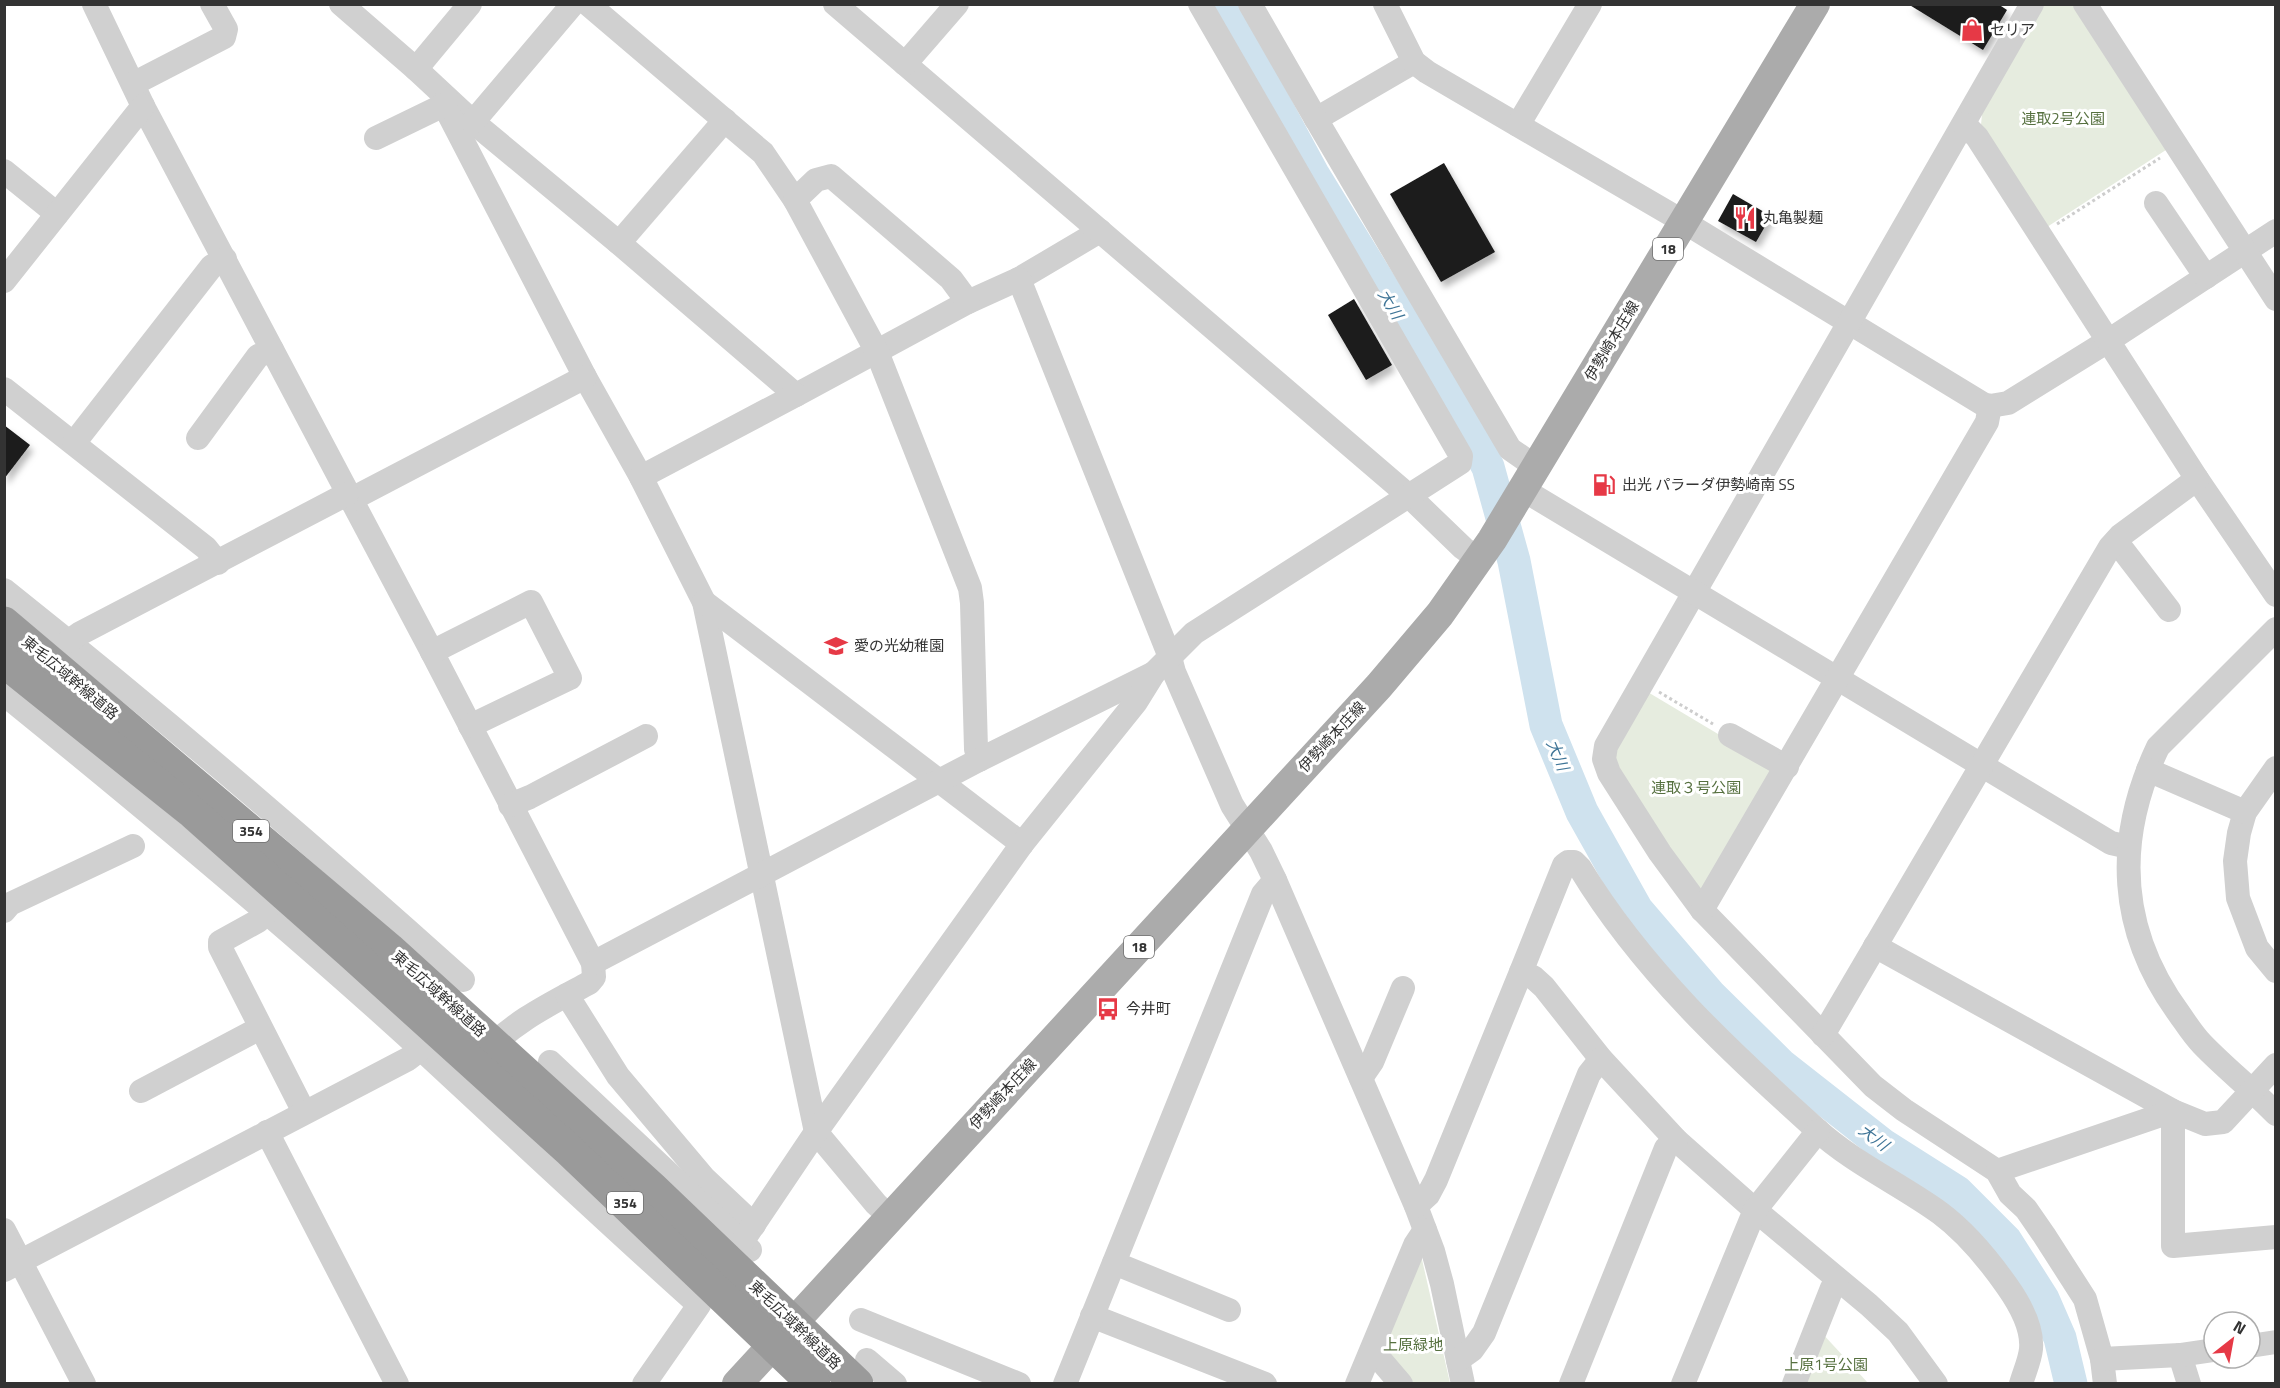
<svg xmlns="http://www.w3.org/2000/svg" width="2280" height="1388" font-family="'Titillium Web','Noto Sans JP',sans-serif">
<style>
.green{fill:#e6ecdf}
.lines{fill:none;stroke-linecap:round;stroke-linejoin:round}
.river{stroke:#cfe2ee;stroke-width:33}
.building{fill:#1a1a1a;filter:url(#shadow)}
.path{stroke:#cdcdcd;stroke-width:3;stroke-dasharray:3 3;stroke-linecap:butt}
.minor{stroke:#d0d0d0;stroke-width:24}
.major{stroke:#ababab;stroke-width:30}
.highway{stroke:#9a9a9a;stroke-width:33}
.labels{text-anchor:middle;stroke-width:6;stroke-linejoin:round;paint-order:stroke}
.shield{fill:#fff;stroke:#707070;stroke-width:1.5}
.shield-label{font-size:14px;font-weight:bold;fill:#333}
.poi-label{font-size:15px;fill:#333;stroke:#fff;text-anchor:start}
.park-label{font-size:15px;fill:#56703f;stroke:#fff}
.street-label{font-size:15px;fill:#333;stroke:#fff}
.water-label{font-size:16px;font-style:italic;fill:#3f7597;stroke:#fff}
</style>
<defs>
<filter id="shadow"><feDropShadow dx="3.5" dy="6" stdDeviation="3" flood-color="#0004"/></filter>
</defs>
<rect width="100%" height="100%" fill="#fff"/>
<g class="green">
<path d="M2044 5H2076L2169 148 2047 227 1981 125 1982 114Z"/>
<path d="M1646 691 1775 768 1704 890 1695 887 1613 760 1611 748Z"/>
<path d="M1421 1255 1450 1383H1407L1380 1351Z"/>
<path d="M1821 1332 1868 1383 1800 1384Z"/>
</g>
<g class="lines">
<path class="river" d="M1221 4 1314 176 1449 396 1488 467 1514 561 1546 725 1582 812 1637 910 1710 995 1781 1065 1883 1145 1957 1192 2006 1241 2043 1299 2060 1338 2071 1384"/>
</g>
<g class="building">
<path d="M1908 4H1998L2007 10 1983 50Z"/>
<path d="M1444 163 1495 252 1441 282 1390 194Z"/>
<path d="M1733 194 1771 216 1756 242 1718 221Z"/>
<path d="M1354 299 1392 365 1366 380 1328 315Z"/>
<path d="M4 425 30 445 4 479Z"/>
</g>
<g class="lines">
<g class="path">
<path d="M2057 224 2160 158"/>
<path d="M1659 692 1713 724"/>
</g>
<g class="minor">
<path d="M94 4 143 106 432 652 593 963 594 977 589 983C550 1004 512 1022 482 1056"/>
<path d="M341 4 416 69 473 122 619 243 796 395 968 302 1019 279 1100 231"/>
<path d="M588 4 763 153 795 200 877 352 970 588 972 603 976 749 979 760"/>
<path d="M835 4 1408 495 1463 548 1479 560"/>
<path d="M1250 4 1316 119 1414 62"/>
<path d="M1385 4 1414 62 1427 72 1684 222 1983 404 1990 406 2008 403 2108 341 2276 231"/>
<path d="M2032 4 1606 746 1604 759 1609 773 1660 853 1702 910 1873 1086 1904 1110 1997 1171 2010 1194 2026 1209 2044 1235 2085 1299 2102 1359 2105 1384"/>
<path d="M2085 4 2276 299"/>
<path d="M905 64 957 4"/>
<path d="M416 69 470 4"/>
<path d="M133 84 224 37 226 29 212 4"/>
<path d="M446 98 444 105 585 377 641 477 704 602 816 1132 876 1204 890 1217"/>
<path d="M1316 119 1510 449 1536 467"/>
<path d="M473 122 573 4"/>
<path d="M1964 124 1977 137 2197 479 2276 595"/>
<path d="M1518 125 1590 4"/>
<path d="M376 138 444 105"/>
<path d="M4 171 57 214"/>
<path d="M795 200 816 180 831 176 951 279 968 302"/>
<path d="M2156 203 2206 277"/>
<path d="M619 243 725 120"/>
<path d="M1019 279 1170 657 1174 672 1232 805 1261 851 1275 880 1416 1206 1433 1251 1442 1284 1463 1384"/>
<path d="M4 281 143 106"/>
<path d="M4 389 206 548 218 563"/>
<path d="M198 438 258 356 272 350"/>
<path d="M74 443 212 266 225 259"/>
<path d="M641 477 796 395"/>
<path d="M1522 489 2111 843 2129 847"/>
<path d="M350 500 585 377"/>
<path d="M2116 541 2169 610"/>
<path d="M4 590C161 715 314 846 463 980"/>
<path d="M704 602 1022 844"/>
<path d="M2276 629 2158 747C2114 840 2118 931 2180 1015 2187 1025 2194 1036 2202 1044 2226 1069 2252 1089 2276 1114"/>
<path d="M69 641 79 634 347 494"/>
<path d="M432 652 531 602 570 678 470 726"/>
<path d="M4 694C146 809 287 926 422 1050 514 1135 605 1221 699 1305L644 1384"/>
<path d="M1730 735 1787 767"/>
<path d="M2276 768 2245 812 2239 833 2235 861 2238 898 2257 948 2276 971"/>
<path d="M2148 770 2245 812"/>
<path d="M510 805 530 797 646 736"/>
<path d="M1702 910 1987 422 1990 406"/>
<path d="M4 911 10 904 133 846"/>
<path d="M266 913 258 921 220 942V947L304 1112"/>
<path d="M1875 946 2173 1111 2205 1124 2223 1122 2276 1065"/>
<path d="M593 963 979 760 1154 673"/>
<path d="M1521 972 1564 865 1568 862H1574L1580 868C1641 969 1729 1051 1816 1129 1853 1163 1900 1184 1940 1213 1967 1233 1988 1259 2007 1286 2019 1303 2033 1327 2031 1349 2030 1360 2024 1373 2021 1384"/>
<path d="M567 995 618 1076 704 1178 754 1225"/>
<path d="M1823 1035 2110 547 2120 536 2197 479"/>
<path d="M550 1062 750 1250"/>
<path d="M1361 1078 1372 1062 1403 988"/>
<path d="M141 1091 260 1028"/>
<path d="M267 1132 397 1384"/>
<path d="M1997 1171 2173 1111V1246L2276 1237"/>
<path d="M1416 1206 1428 1195 1436 1180 1521 972 1533 977 1544 987 1601 1059 1676 1140 1755 1210 1869 1305 1898 1332 1936 1384"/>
<path d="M4 1230 84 1384"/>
<path d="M742 1242 816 1132 1022 844 1136 702 1154 673 1194 633 1460 463 1461 456 1200 4"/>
<path d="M1114 1263 1229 1310"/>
<path d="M4 1270 408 1059 421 1049"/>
<path d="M1092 1316 1265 1384"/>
<path d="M861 1320 1019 1384"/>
<path d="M2250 1346 2276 1342"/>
<path d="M1372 1350 1401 1384"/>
<path d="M2180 1355 2189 1384"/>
<path d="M2102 1359 2180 1355 2214 1350"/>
<path d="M867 1360 895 1384"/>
<path d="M1458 1360 1472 1350 1484 1333 1589 1074 1601 1059"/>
<path d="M1065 1384 1263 894 1275 880"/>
<path d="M1357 1384 1415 1245 1425 1230"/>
<path d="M1571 1384 1666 1148 1676 1140"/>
<path d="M1683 1384 1755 1210 1818 1131"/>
<path d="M1794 1384 1832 1288 1837 1279"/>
</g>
<path class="major" d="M737 1384 1379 686 1440 614 1492 540 1815 4"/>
<g class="highway">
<path d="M4 623 389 949 652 1188 857 1384"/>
<path d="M4 661 192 812 350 952 570 1151 814 1384"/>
</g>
</g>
<defs>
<g id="shop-bare" transform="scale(1.8)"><path d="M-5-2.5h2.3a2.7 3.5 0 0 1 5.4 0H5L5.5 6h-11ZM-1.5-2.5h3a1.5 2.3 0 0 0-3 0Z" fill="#e63946" stroke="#fff" stroke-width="2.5" paint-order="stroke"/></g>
<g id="restaurant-bare" transform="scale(1.8)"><path d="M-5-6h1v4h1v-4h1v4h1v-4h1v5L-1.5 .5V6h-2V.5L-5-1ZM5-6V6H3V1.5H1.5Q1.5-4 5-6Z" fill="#e63946" stroke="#fff" stroke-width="2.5" paint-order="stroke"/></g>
<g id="fuel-bare" transform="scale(1.8)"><path d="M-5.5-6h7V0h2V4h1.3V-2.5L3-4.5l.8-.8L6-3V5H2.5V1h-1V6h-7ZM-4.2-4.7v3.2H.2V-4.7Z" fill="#e63946" stroke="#fff" stroke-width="2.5" paint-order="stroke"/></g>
<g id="school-bare" transform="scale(1.8)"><path d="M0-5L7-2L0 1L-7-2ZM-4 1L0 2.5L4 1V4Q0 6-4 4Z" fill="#e63946" stroke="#fff" stroke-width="2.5" paint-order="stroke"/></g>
<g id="bus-bare" transform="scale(1.8)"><path d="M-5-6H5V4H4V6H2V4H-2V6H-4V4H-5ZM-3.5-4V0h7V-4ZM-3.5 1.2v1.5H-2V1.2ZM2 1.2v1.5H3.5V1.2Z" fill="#e63946" stroke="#fff" stroke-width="2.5" paint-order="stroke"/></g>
</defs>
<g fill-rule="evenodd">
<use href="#shop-bare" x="1972" y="30"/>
<use href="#restaurant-bare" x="1745" y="218"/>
<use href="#fuel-bare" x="1604" y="485"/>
<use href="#school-bare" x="836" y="646"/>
<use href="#bus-bare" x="1108" y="1009"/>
</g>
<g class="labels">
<g class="shield">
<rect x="1653" y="238" width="30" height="22" rx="4.5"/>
<rect x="233" y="820" width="36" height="22" rx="4.5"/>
<rect x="1124" y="936" width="30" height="22" rx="4.5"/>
<rect x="607" y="1192" width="36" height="22" rx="4.5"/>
</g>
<g class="shield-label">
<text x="1668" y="254">18</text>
<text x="251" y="836">354</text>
<text x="1139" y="952">18</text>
<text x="625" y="1208">354</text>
</g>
<g class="poi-label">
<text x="1990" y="35">セリア</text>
<text x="1763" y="223">丸亀製麺</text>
<text x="1622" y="490">出光 パラーダ伊勢崎南 SS</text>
<text x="854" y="651">愛の光幼稚園</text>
<text x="1126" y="1014">今井町</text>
</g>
<g class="park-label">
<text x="2063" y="124">連取2号公園</text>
<text x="1696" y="793">連取３号公園</text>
<text x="1413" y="1350">上原緑地</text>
<text x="1826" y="1370">上原1号公園</text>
</g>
<g class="street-label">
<text transform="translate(1612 341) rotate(-59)" y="5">伊勢崎本庄線</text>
<text transform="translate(70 678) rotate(40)" y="5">東毛広域幹線道路</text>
<text transform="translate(1332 737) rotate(-47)" y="5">伊勢崎本庄線</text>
<text transform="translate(439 994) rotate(42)" y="5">東毛広域幹線道路</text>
<text transform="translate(1003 1094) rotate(-47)" y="5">伊勢崎本庄線</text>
<text transform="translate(795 1325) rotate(44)" y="5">東毛広域幹線道路</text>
</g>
<g class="water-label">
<text transform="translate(1391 304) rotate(59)" y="6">大川</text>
<text transform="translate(1558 755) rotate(67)" y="6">大川</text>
<text transform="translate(1874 1137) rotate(37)" y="6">大川</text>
</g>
</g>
<rect width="2280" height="1388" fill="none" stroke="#333333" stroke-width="12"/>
<g transform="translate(2232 1340) rotate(31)"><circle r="28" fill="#ffffff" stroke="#adadad" stroke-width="1.5"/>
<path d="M0-4.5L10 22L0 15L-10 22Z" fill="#e63946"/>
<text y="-9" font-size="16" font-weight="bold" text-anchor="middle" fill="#333333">N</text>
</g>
</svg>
